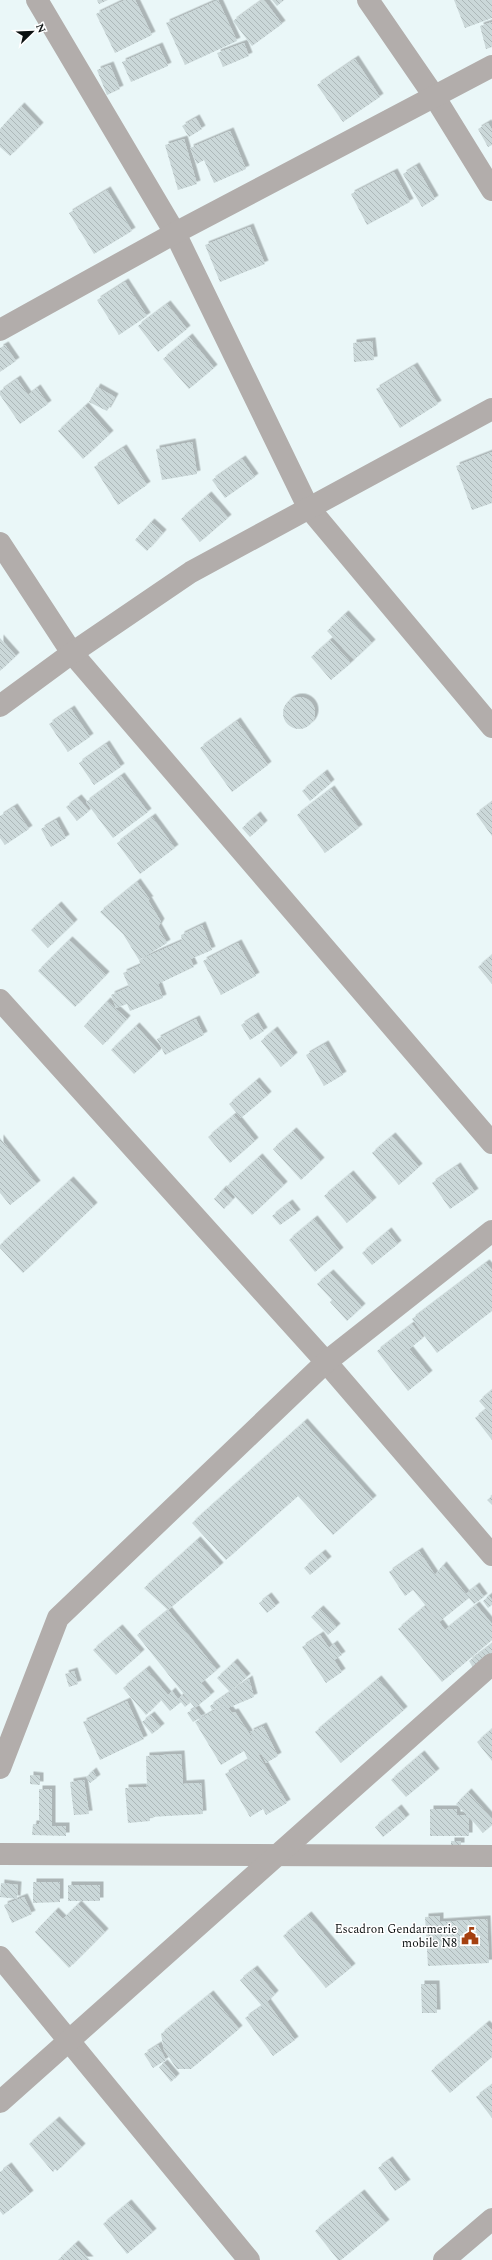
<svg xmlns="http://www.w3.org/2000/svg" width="492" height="2260" font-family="Spectral,serif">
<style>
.building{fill:url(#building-back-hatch);filter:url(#shadow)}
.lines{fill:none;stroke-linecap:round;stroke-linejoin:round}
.minor{stroke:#b2adab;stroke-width:22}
.labels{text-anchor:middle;stroke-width:3;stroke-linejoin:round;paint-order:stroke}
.poi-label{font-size:12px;fill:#0c1111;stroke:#fff;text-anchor:end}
</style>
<defs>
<pattern id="building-back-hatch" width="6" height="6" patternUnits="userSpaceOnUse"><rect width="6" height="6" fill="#cbd8d9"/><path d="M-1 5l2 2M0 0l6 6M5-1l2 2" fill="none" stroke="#adb8b9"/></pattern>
<filter id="shadow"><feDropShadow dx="3.5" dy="-3.5" stdDeviation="0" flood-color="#0004"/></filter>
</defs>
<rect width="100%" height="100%" fill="#eaf7f8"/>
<g class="building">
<path d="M97 0H108L99 4Z"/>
<path d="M125 0H135L152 35 115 53 96 14Z"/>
<path d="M218 0 237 41 185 65 166 23Z"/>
<path d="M262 0H264L282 24 252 46 233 21Z"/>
<path d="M272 0H284L277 6Z"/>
<path d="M454 0H492V18L465 28Z"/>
<path d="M492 22V47L486 49 480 26Z"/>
<path d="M244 43 249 56 223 67 217 53Z"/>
<path d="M159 46 168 66 131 82 122 62Z"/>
<path d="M355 59 380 97 343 122 317 85Z"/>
<path d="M110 65 120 89 107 95 97 70Z"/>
<path d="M21 106 40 126 10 156 0 147V129Z"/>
<path d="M196 118 202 129 189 137 182 126Z"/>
<path d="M488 123 492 130V145L488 147 478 129Z"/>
<path d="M230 131 246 169 214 183 204 160 197 164 190 148Z"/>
<path d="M184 139 197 184 178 190 165 145Z"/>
<path d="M416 166 435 199 422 207 403 174Z"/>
<path d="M394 172 410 202 367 225 351 194Z"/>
<path d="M107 190 132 231 94 254 69 213Z"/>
<path d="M250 227 265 264 220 282 205 245Z"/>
<path d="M125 282 147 316 119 335 97 300Z"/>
<path d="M167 304 187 329 158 352 138 326Z"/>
<path d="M189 337 214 368 189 389 163 359Z"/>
<path d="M372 341 374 360 354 362 353 343Z"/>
<path d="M5 345 16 361 0 372V348Z"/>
<path d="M414 366 438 404 400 428 376 389Z"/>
<path d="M17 379 28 395 37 388 48 404 20 424 0 395V391Z"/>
<path d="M97 387 115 397 107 411 89 402Z"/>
<path d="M85 406 110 434 83 459 58 431Z"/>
<path d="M192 442 197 474 162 480 156 449Z"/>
<path d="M123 448 147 485 118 505 94 467Z"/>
<path d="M492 452V503L472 510 456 466Z"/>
<path d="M242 459 255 477 225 498 212 480Z"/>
<path d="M208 495 228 518 200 542 181 519Z"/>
<path d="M151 522 163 533 147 551 135 540Z"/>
<path d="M345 614 372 643 354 660 327 631Z"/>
<path d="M0 638 16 656 0 671Z"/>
<path d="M330 640 351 663 331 680 311 657Z"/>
<circle cx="299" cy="713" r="16"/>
<path d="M71 709 90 737 68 752 49 724Z"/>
<path d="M237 721 268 765 232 792 200 748Z"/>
<path d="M106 744 121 767 94 785 79 763Z"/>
<path d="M324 773 331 783 310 801 302 791Z"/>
<path d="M121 776 148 812 113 838 86 802Z"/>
<path d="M331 789 359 828 325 853 297 815Z"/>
<path d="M78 798 89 811 77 821 66 807Z"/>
<path d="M492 802V836L476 814Z"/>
<path d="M14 807 29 829 5 845 0 838V816Z"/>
<path d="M257 815 264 824 250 837 242 828Z"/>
<path d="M152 817 175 848 140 874 117 843Z"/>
<path d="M56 820 66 838 51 847 41 829Z"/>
<path d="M137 882 150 900H148L161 922 158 927 167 943 139 960 123 934 100 912Z"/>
<path d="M58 905 74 923 48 948 31 930Z"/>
<path d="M202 925 212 950 191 959 184 945 194 967 158 984 163 998 130 1011 127 1004 116 1008 111 995 129 987 123 973 141 965 139 960 182 941 181 935Z"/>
<path d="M69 940 106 975 75 1007 38 971Z"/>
<path d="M238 943 256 976 221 995 203 961Z"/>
<path d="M492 955V984L478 967Z"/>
<path d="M107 1001 127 1019 103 1045 84 1026Z"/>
<path d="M255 1016 264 1031 250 1040 241 1025Z"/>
<path d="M196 1019 204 1035 165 1055 157 1039Z"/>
<path d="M136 1026 159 1051 134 1074 111 1050Z"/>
<path d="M274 1030 294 1056 281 1067 261 1041Z"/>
<path d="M325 1044 343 1075 324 1086 306 1055Z"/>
<path d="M256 1081 268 1095 241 1118 229 1104Z"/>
<path d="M234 1115 255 1141 230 1163 208 1137Z"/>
<path d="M293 1131 321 1161 301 1180 273 1149Z"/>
<path d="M392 1136 419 1167 399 1185 372 1153Z"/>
<path d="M0 1138 37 1184 10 1205 0 1193Z"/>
<path d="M259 1157 284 1185 252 1215 226 1187Z"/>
<path d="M457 1166 475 1192 450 1209 432 1183Z"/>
<path d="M350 1174 373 1201 347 1223 324 1196Z"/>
<path d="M70 1180 94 1206 23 1273 0 1248V1245Z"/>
<path d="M223 1189 233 1199 224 1209 214 1199Z"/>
<path d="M289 1203 297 1213 280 1225 272 1216Z"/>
<path d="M314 1219 340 1251 315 1272 289 1240Z"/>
<path d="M388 1231 398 1244 372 1265 362 1253Z"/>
<path d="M486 1263 492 1270V1311L437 1353 412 1319Z"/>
<path d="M330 1273 362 1307 347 1321 330 1302 332 1300 317 1284Z"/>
<path d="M412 1324 423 1338 409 1349 429 1374 408 1391 377 1351Z"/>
<path d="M492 1390V1440L475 1418 486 1409 479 1401Z"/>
<path d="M304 1422 373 1499 333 1535 298 1496 226 1560 192 1523Z"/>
<path d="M492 1496V1505L487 1500Z"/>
<path d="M197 1540 220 1566 168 1610 144 1588Z"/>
<path d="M419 1551 435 1575 443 1565 466 1594 476 1586 484 1597 474 1604 469 1598 439 1622 445 1630 476 1605 492 1624V1640L442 1682 398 1629 424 1607 438 1621 413 1590 405 1596 389 1572Z"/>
<path d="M322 1553 328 1560 310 1575 304 1568Z"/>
<path d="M268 1596 276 1606 267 1613 259 1603Z"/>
<path d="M489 1596 492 1600V1605L488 1608 483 1601Z"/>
<path d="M320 1609 337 1627 328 1635 311 1617Z"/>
<path d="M168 1610 217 1670 201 1683 211 1695 195 1708 137 1635Z"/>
<path d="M119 1628 141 1653 116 1675 93 1650Z"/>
<path d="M320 1635 329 1648 334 1644 342 1655 334 1660 342 1672 326 1683 302 1647Z"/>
<path d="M492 1644V1656L474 1669 469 1661Z"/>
<path d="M234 1662 247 1677 230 1692 217 1678Z"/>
<path d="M146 1669 168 1695 172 1691 178 1699 182 1695 190 1703 185 1707 181 1702 170 1711 161 1700 146 1715 123 1688Z"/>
<path d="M74 1671 78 1684 69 1687 65 1674Z"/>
<path d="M249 1679 254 1697 228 1708 232 1713 235 1712 256 1744 250 1732 263 1726 278 1756 266 1763 262 1755 258 1754 287 1803 266 1815 263 1809 250 1817 225 1774 248 1760 244 1751 221 1765 195 1722 226 1704 212 1710 210 1706Z"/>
<path d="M378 1679 404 1710 341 1763 315 1732Z"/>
<path d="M127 1701 144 1739 100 1760 83 1722Z"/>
<path d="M195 1708 202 1717 193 1722 187 1713Z"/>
<path d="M151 1715 161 1727 152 1734 142 1722Z"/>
<path d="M492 1729V1761L477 1742Z"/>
<path d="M181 1754 183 1784 201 1783 203 1814 150 1817V1821L128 1823 125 1788 147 1787 146 1756Z"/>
<path d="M421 1754 436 1772 406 1797 391 1780Z"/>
<path d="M93 1771 97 1778 90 1783 86 1777Z"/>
<path d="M30 1775 40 1776V1785L30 1784Z"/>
<path d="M84 1780 89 1814 74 1815 70 1782Z"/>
<path d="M39 1789H52V1826H66V1836L32 1835 33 1824H39Z"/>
<path d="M468 1792 492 1819V1825L483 1833 469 1817V1836H430V1809H457V1815H467L456 1804Z"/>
<path d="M398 1808 406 1818 383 1837 375 1827Z"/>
<rect x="451" y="1841" width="10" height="5"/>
<path d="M33 1882H60V1902L33 1903Z"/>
<path d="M1 1883 18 1885 17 1899 0 1897Z"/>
<rect x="68" y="1885" width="32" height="16"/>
<path d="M24 1897 32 1914 12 1923 4 1905Z"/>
<path d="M78 1904 105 1932 69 1968 35 1932 55 1911 63 1919Z"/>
<path d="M308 1915 352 1967 326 1988 283 1936Z"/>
<path d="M440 1916V1922L487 1919 489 1963 428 1966 425 1917Z"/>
<path d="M254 1969 275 1994 267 2002 295 2040 273 2056 245 2018 262 2006 240 1980Z"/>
<path d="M421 1984H436L437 2013H422Z"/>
<path d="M210 1994 239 2029 191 2069H177L164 2050 161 2034Z"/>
<path d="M486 2024 492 2030V2057L450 2093 431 2071Z"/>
<path d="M158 2045 166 2060 153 2068 144 2054Z"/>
<path d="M164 2063 176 2077 171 2082 159 2067Z"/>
<path d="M492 2085V2118L476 2097Z"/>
<path d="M56 2120 82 2147 57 2171 55 2169 53 2172 29 2144Z"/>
<path d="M389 2160 407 2183 395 2191 378 2168Z"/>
<path d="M8 2166 30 2194 3 2215 0 2211V2172Z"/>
<path d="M361 2193 386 2223 341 2260H338L315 2231Z"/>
<path d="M128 2203 153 2232 127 2254 103 2224Z"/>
<path d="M75 2244 90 2260H58Z"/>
</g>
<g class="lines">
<g class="minor">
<path d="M37 0 175 233 308 507 492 727"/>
<path d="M368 0 434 96 492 190"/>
<path d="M0 330 175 233 492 66"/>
<path d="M0 543 72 653 492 1143"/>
<path d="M0 706 72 653 191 572 492 409"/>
<path d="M0 1000 326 1362 492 1555"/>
<path d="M0 1768 58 1618 326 1362 492 1231"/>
<path d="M0 1854 492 1856"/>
<path d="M0 1957 249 2260"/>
<path d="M0 2102 492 1664"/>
<path d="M444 2260 492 2219"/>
</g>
</g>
<defs>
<g id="civic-bare" transform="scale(1.38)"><path d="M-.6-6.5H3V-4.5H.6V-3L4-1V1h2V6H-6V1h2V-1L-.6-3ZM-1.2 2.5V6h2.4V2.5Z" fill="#a54010" stroke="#fff" stroke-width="2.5" paint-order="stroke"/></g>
</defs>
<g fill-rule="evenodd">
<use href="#civic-bare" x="470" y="1936"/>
</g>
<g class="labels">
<g class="poi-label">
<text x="457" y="1933">Escadron Gendarmerie<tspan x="457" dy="14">mobile N8</tspan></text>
</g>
</g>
<g transform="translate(32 32) rotate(67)" stroke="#ffffff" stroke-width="3" paint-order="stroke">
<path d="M0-3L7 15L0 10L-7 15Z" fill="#0c1111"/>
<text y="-6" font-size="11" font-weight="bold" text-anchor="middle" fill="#0c1111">N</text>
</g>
</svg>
